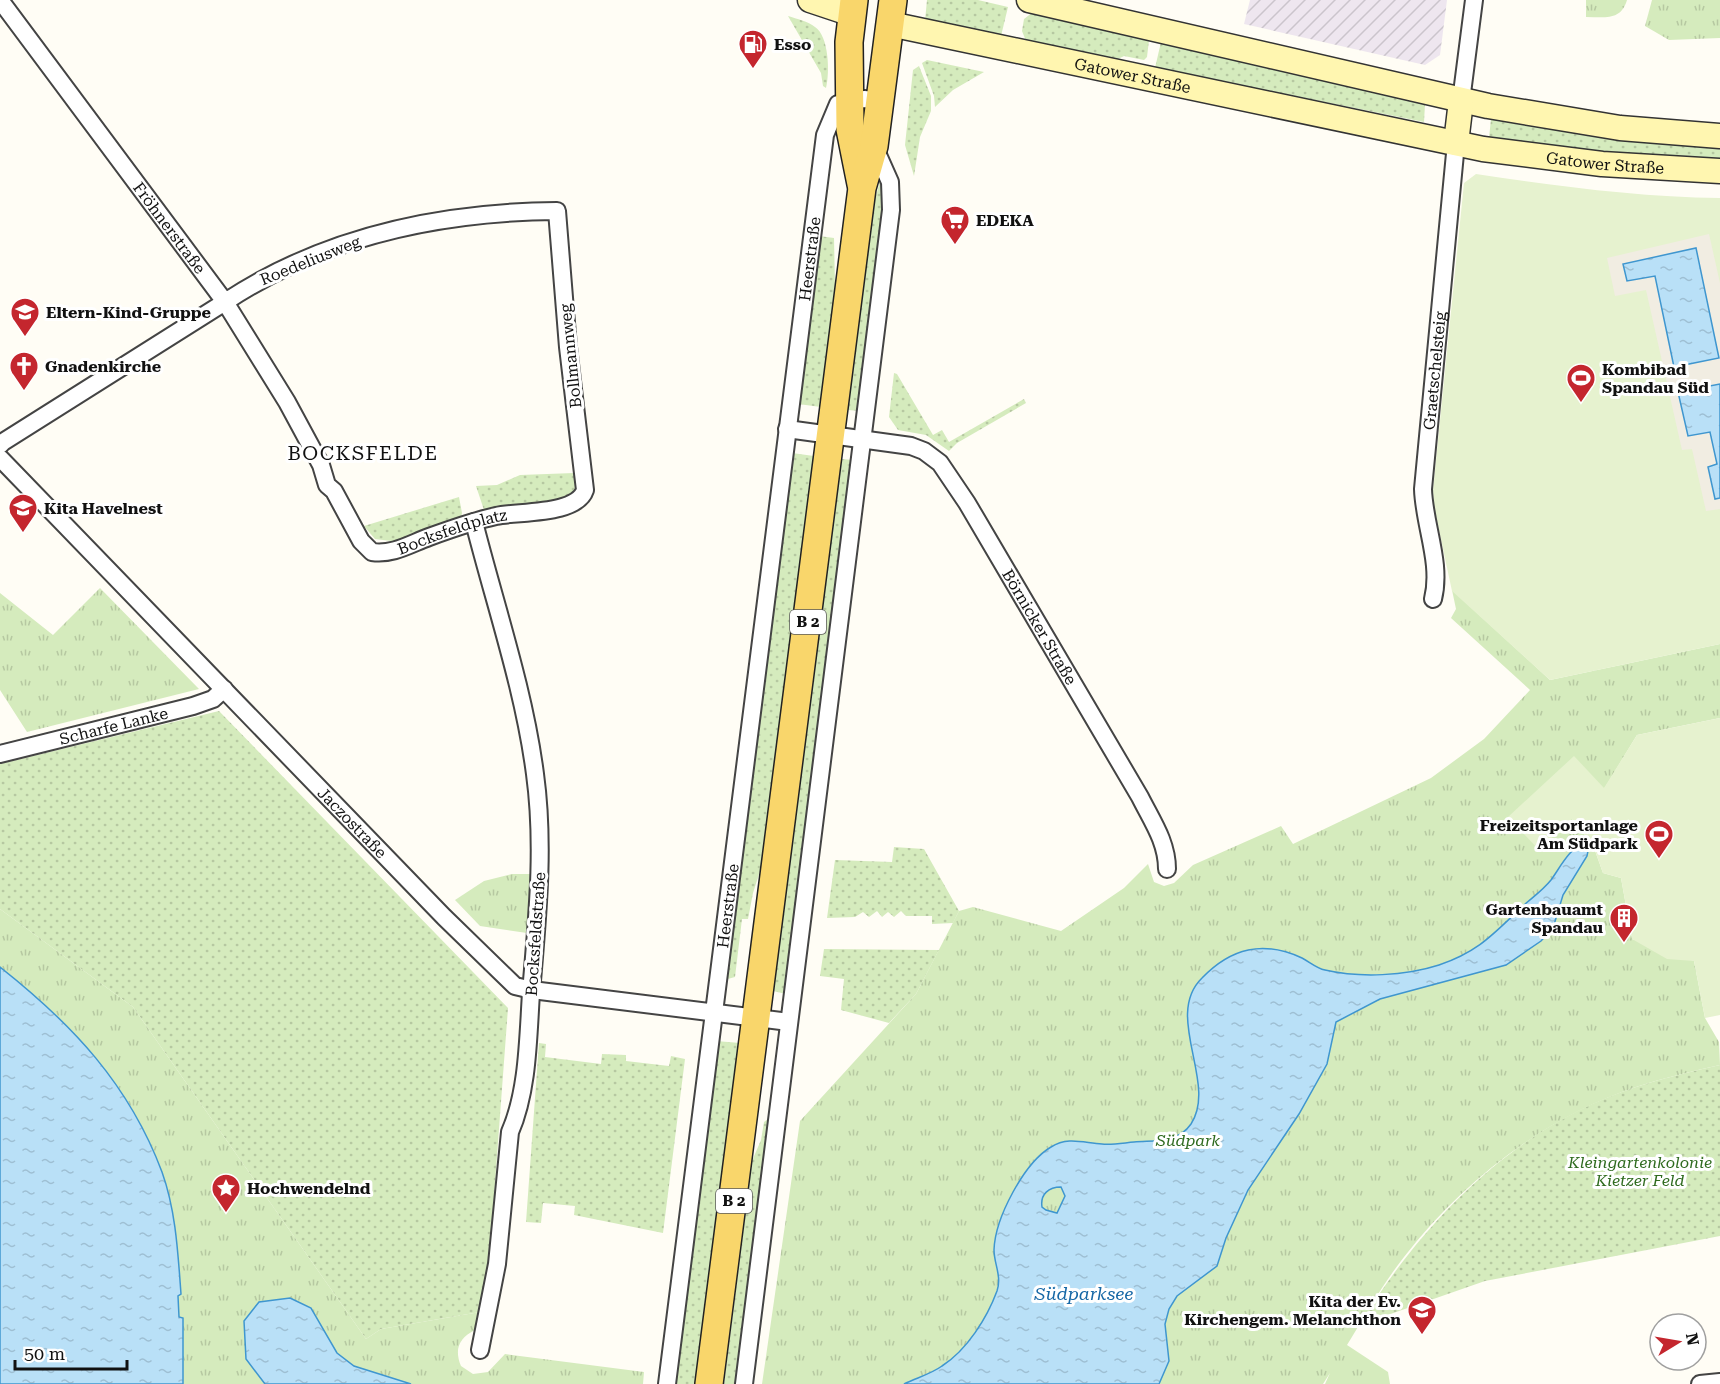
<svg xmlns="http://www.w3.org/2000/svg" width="1720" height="1384" font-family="'Roboto Serif',serif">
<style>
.industrial{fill:url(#industrial-furrows)}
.grass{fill:url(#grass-dots)}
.park{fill:url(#park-tufts)}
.pitch{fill:#e6f2cf}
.plaza{fill:#f1ede2;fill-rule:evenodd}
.water{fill:url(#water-ripples);stroke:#3f96cf;stroke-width:1.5;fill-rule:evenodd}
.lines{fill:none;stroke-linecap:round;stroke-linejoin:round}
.street-casing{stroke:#444;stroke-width:20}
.secondary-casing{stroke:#333;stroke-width:27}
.primary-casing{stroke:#222;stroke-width:30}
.street{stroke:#fff;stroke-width:16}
.secondary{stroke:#fff6b0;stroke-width:24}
.primary{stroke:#f9d66b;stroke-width:27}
.labels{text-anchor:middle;stroke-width:6;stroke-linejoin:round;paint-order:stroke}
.shield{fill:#fff;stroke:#585858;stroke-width:1.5}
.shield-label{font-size:15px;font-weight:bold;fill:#111}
.poi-label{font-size:16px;font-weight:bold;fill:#111;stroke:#fff;text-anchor:start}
.street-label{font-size:16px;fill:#111;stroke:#fff}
.park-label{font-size:16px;font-style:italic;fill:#2f6b1f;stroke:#fff}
.water-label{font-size:18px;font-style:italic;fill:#1768a6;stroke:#fff}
.quarter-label{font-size:20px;letter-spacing:1.5px;fill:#111;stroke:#fff}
</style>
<defs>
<pattern id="industrial-furrows" width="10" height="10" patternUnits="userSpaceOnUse" patternTransform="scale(1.5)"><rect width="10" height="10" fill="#eee6ef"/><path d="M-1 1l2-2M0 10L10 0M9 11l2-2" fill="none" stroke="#cbc4cc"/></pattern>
<pattern id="grass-dots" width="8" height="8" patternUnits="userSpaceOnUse" patternTransform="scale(1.5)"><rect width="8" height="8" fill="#d5ebbd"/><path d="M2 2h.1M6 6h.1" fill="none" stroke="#b6c8a1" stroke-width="1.8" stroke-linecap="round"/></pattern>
<pattern id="park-tufts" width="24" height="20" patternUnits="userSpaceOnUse" patternTransform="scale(1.5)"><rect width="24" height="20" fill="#d5ebbd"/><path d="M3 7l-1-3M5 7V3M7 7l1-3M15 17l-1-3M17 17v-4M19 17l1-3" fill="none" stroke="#b6c8a1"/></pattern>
<pattern id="water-ripples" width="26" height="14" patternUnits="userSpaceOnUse" patternTransform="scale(1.5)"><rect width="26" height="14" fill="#b9e0f7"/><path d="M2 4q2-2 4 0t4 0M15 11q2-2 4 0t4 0" fill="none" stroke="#9ebfd3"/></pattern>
</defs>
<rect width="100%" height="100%" fill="#fffdf5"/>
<path class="industrial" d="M1250 0H1447L1440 55 1425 65 1244 24Z"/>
<g class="grass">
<path d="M927 0H978L1008 7 1001 36 925 21Z"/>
<path d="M1033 12 1149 40 1147 57 1144 60 1124 56 1114 61 1026 41 1022 31 1024 19Z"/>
<path d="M788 16C797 19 808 21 815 27 829 36 830 73 826 88L823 86 821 73Z"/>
<path d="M1161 42 1425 104 1424 122 1155 68Z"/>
<path d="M927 60 984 72 953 90 935 107 934 96 922 63Z"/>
<path d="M919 66 931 96V111L920 137 914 176 905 145 913 70Z"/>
<path d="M1491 119 1606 137 1720 146V162L1647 158 1489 138Z"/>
<path d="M881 178 886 188 860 411 848 410 875 199Z"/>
<path d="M819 236 834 238 835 286 821 407 798 404Z"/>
<path d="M894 373 897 374 933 435 942 430 949 442 1024 399 1026 403 957 443 949 451 926 435 898 430 889 417Z"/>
<path d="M792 453 814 456 761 868 753 893 748 919H742L735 977 724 980Z"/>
<path d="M841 459 854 460 786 994 773 991Z"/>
<path d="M574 473 575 491 566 500 485 513 476 486 497 485 520 475Z"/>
<path d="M459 497 462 513 461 518 391 545V541L375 539 364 526Z"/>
<path d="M219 711 508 1008 488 1277 480 1312 381 1329 366 1339 133 1007 0 909V764Z"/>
<path d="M894 847 924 849 959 911 953 923 932 924V916H906L901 911 894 917 888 912 882 917 877 911 869 917 863 912 855 917 827 918 835 860 892 862Z"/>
<path d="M824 949 939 950 916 994 889 1023 841 1010 844 979 820 976Z"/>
<path d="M716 1041 740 1043 697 1384H672Z"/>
<path d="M539 1043 546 1044 545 1057 601 1064 602 1054 626 1055V1061L669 1066 671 1056 685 1059 663 1233 574 1215 575 1206 543 1203 541 1223 526 1222Z"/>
<path d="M1720 1065V1236L1485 1281 1359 1325C1424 1220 1515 1126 1636 1087 1664 1078 1692 1071 1720 1065Z"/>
<path d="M768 1119 737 1384H724L752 1161 761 1140 764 1122Z"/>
</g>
<g class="park">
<path d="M1586 0H1627C1621 21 1605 17 1586 17Z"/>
<path d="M1652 0H1720V38L1669 40 1645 26Z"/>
<path d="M100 588 199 689 27 732 0 690V593L53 635Z"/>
<path d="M1452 590 1550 680 1720 644V718L1637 735 1604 789 1572 819 1593 845 1603 873 1621 878 1632 939 1694 961 1705 1018 1719 1042 1720 1065C1692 1071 1664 1078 1636 1087 1545 1117 1462 1182 1404 1257 1382 1285 1365 1316 1347 1345L1388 1372 1390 1384H1325L1330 1373 1323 1384H762L800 1121 916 994 959 911 973 907 1061 931 1124 888 1148 864 1154 882 1164 886 1174 883 1193 865 1281 826 1293 844 1431 778 1484 739 1530 690 1451 618 1456 609Z"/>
<path d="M512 874H530L527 933 480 926 455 900 484 881Z"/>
<path d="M0 909 133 1007 366 1339 381 1329 480 1312 475 1330C459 1338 454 1349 461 1366L473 1374 488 1372 505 1354 644 1372 643 1384H183V1318L179 1317 178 1295 181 1294C178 1254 176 1210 162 1172 128 1081 74 1027 0 967Z"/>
</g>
<g class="pitch">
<path d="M1476 174C1557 186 1638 197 1720 198V644L1550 680 1452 591 1434 507 1433 490 1464 183Z"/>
<path d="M1720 718V1015L1705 1018 1694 961 1667 959 1632 939 1621 878 1603 873 1593 845 1572 819 1539 850 1508 817 1574 756 1604 788 1637 735Z"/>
</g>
<path class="plaza" d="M1709 234 1720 283V384L1678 393 1710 431 1717 465 1708 467 1715 499 1720 498V509L1706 511 1692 449 1682 450 1646 290 1615 296 1607 258ZM1655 275 1719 358 1674 367Z"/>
<g class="water">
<path d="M1696 248 1719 358 1674 367 1655 276 1627 281 1623 264Z"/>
<path d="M1720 384V498L1715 499 1708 467 1717 464 1710 432 1688 436 1678 392Z"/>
<path d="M1585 842 1589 846 1587 856 1563 895 1553 928 1541 941 1506 965 1380 999 1336 1022 1327 1064 1299 1114 1248 1190 1226 1238 1217 1266 1177 1296 1169 1309 1165 1324 1169 1361 1159 1384H904C916 1378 931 1374 942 1366 967 1350 987 1318 997 1291 1002 1276 994 1264 994 1250 995 1218 1024 1163 1051 1147 1068 1136 1084 1143 1102 1144 1112 1145 1123 1143 1134 1142 1155 1140 1177 1144 1191 1124 1218 1083 1163 1016 1202 978 1231 948 1263 940 1302 958 1310 962 1316 968 1325 970 1360 978 1405 976 1439 965 1480 951 1494 933 1524 905 1533 897 1543 890 1551 880 1561 866 1569 849 1585 842ZM1061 1187 1065 1196 1057 1213 1046 1210 1042 1207C1040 1194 1049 1187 1061 1187Z"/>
<path d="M0 967C72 1024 129 1084 162 1172 176 1211 178 1254 181 1294L178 1296 179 1317 183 1318V1384H0Z"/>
<path d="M290 1298 311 1308 337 1353 354 1366 411 1384H265L246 1359 244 1321 259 1302Z"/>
</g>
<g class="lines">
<g class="street-casing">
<g id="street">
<path id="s1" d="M0 0 225 302 287 402 321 465 327 485 334 491 361 541 372 552C393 555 410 544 429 537 451 529 473 521 496 516 519 511 577 515 585 490L568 347 557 211C440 212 323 237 225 302L3 442 0 445"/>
<path d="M1461 101 1474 0"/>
<path id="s2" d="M787 429 911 446 924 451 940 463 967 503 1140 797C1152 821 1167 842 1167 869"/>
<path id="s3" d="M0 458 444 917 515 986 532 990 789 1022"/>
<path d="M474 522C495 605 524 689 535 774 545 847 537 920 531 993 528 1038 528 1091 510 1132L497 1264 480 1350"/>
<path id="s4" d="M1433 599C1442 563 1424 525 1423 489L1456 143"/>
<path id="s5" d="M0 754 193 706 213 699 224 689"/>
<path id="s6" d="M667 1384 825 135 838 104 864 99 881 101"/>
<path d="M744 1384 891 210 890 182 874 146"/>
<path d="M1700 1384 1720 1382"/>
</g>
</g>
<g class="secondary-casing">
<g id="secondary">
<path d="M810 0 852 14"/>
<path d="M1029 0 1488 106 1620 128 1720 136"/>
<path id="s7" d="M890 24 1483 149 1602 164 1720 171"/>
<path d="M1456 143 1461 101"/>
</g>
</g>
<g class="primary-casing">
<g id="primary">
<path d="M854 0 849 42 850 129 861 184"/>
<path d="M709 1384 862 188 874 146 893 0"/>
</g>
</g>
<use href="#street" class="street"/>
<use href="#secondary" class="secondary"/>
<use href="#primary" class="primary"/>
</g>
<defs>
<g id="fuel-pin" transform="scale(1.5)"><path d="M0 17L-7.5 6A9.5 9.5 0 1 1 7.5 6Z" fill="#c4262e" stroke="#fff"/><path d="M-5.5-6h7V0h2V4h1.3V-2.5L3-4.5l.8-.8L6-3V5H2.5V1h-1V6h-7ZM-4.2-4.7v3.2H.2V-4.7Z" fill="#fff"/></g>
<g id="supermarket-pin" transform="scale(1.5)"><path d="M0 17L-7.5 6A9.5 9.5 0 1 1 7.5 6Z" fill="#c4262e" stroke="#fff"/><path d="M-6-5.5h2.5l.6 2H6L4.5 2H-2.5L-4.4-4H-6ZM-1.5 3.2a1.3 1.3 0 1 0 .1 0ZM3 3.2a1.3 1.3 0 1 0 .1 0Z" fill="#fff"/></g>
<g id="school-pin" transform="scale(1.5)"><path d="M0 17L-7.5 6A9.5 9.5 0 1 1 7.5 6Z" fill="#c4262e" stroke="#fff"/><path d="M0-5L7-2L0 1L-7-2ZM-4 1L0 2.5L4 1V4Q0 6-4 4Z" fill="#fff"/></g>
<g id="church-pin" transform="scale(1.5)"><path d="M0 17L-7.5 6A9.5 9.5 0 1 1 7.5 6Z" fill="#c4262e" stroke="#fff"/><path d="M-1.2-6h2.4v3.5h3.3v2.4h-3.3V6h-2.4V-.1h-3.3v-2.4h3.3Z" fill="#fff"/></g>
<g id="stadium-pin" transform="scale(1.5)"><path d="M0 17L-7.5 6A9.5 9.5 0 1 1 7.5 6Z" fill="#c4262e" stroke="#fff"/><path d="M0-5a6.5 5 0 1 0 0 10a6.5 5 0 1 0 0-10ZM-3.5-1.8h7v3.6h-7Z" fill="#fff"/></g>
<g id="building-pin" transform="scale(1.5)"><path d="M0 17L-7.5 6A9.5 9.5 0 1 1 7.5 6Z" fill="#c4262e" stroke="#fff"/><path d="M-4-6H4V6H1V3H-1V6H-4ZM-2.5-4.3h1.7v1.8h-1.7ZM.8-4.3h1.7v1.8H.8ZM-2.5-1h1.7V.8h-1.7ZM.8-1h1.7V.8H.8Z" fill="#fff"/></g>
<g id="sight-pin" transform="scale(1.5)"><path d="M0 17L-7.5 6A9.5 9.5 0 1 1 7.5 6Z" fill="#c4262e" stroke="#fff"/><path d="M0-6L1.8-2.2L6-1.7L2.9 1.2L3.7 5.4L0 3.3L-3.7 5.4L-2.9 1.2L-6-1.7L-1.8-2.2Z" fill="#fff"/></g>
</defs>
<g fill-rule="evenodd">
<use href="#fuel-pin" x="753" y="44"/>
<use href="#supermarket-pin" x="955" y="220"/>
<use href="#school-pin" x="25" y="312"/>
<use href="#church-pin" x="24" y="366"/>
<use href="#stadium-pin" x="1581" y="378"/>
<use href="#school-pin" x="23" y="508"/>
<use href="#stadium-pin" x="1659" y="834"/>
<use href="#building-pin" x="1624" y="918"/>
<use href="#sight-pin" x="226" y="1188"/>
<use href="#school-pin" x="1422" y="1310"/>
</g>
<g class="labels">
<g class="shield">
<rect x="790" y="610" width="36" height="24" rx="4.5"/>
<rect x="716" y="1189" width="36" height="24" rx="4.5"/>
</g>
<g class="shield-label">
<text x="808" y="627">B 2</text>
<text x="734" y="1206">B 2</text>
</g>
<g class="poi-label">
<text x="774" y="50">Esso</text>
<text x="976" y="226">EDEKA</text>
<text x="46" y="318">Eltern-Kind-Gruppe</text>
<text x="45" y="372">Gnadenkirche</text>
<text x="1602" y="375">Kombibad<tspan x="1602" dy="18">Spandau Süd</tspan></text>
<text x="44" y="514">Kita Havelnest</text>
<text x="1638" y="831" text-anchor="end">Freizeitsportanlage<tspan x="1638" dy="18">Am Südpark</tspan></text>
<text x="1603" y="915" text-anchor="end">Gartenbauamt<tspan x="1603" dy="18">Spandau</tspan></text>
<text x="247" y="1194">Hochwendelnd</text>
<text x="1401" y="1307" text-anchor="end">Kita der Ev.<tspan x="1401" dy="18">Kirchengem. Melanchthon</tspan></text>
</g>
<g class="street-label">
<text dy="6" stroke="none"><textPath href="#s7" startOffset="248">Gatower Straße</textPath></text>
<text dy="6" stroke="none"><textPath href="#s7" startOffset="729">Gatower Straße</textPath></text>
<text dy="6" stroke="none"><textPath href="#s1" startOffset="284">Fröhnerstraße</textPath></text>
<text transform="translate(310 260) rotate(-22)" y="6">Roedeliusweg</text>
<text dy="6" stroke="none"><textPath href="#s6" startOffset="1134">Heerstraße</textPath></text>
<text transform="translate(570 356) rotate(-96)" y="6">Bollmannweg</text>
<text dy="6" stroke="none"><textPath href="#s4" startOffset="230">Graetschelsteig</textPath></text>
<text dy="6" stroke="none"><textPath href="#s1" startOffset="752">Bocksfeldplatz</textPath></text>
<text dy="6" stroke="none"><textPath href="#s2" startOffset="351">Börnicker Straße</textPath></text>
<text dy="6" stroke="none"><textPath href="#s5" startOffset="117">Scharfe Lanke</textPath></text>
<text dy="6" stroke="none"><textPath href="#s3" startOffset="507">Jaczostraße</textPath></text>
<text dy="6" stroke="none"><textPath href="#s6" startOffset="482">Heerstraße</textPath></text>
<text transform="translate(535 934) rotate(-86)" y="6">Bocksfeldstraße</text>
</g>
<g class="park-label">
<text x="1188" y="1146">Südpark</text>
<text x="1640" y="1168">Kleingartenkolonie<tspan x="1640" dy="18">Kietzer Feld</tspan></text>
</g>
<g class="water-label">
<text x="1084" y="1300">Südparksee</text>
</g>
<g class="quarter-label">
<text x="363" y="460">BOCKSFELDE</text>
</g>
</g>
<g transform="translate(1678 1342) rotate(79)"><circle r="28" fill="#ffffff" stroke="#a0a0a0" stroke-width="1.5"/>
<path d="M0-4.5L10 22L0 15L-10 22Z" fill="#c4262e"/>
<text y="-9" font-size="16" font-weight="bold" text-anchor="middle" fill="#111111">N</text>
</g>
<path d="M15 1360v9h112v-9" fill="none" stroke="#111111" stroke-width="3"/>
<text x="24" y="1360" font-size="18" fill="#111111" stroke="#ffffff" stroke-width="4.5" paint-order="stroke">50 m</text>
</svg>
